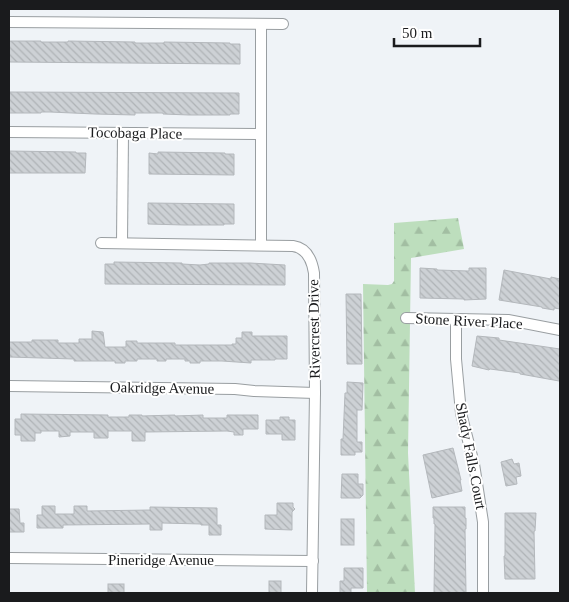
<svg xmlns="http://www.w3.org/2000/svg" width="569" height="602" font-family="Georgia,serif">
<style>
.forest{fill:url(#forest-firs)}
.building{fill:url(#building-back-hatch);stroke:#b4b8bc}
.lines{fill:none;stroke-linecap:round;stroke-linejoin:round}
.street-casing{stroke:#999ea1;stroke-width:12}
.street{stroke:#fff;stroke-width:10}
.labels{text-anchor:middle;stroke-width:4;stroke-linejoin:round;paint-order:stroke}
.street-label{font-size:15px;fill:#1a1b1d;stroke:#fff}
</style>
<defs>
<pattern id="forest-firs" width="22" height="20" patternUnits="userSpaceOnUse" patternTransform="scale(1.25)"><rect width="22" height="20" fill="#bddebd"/><path d="M5 1l3.5 6h-7zM16 11l3.5 6h-7z" fill="#a2bea2"/></pattern>
<pattern id="building-back-hatch" width="6" height="6" patternUnits="userSpaceOnUse" patternTransform="scale(1.25)"><rect width="6" height="6" fill="#cdd1d5"/><path d="M-1 5l2 2M0 0l6 6M5-1l2 2" fill="none" stroke="#afb3b6"/></pattern>
</defs>
<rect width="100%" height="100%" fill="#eff3f7"/>
<path class="forest" d="M458 218 464 249 411 258 408 453 415 593H367L363 284 388 285 392 284 394 281V223Z"/>
<g class="building">
<path d="M9 41H41V42H68V41L135 42V43H164V42L230 43V44H240V64L9 62Z"/>
<path d="M9 92 239 93V114H230V115H189L163 114V113H135V115L95 114 50 112H41V113H9Z"/>
<path d="M9 151 76 152V153H86L85 173H9Z"/>
<path d="M158 152 225 153V154H234V175L149 174V153L158 154Z"/>
<path d="M148 203 234 204V224H224V225H184L148 224Z"/>
<path d="M114 262 182 263V264L200 265 209 264V263H250L285 265V285L105 284V264H114Z"/>
<path d="M420 268 437 269V270L469 271V268H486V299L464 300V299L420 298Z"/>
<path d="M504 270 551 279V277L560 279V309L554 308V310L542 308V307L499 300Z"/>
<path d="M346 294H361L362 364H347Z"/>
<path d="M92 331 103 332 105 347H126V341H137V343H175V345H232V344H236V338H242V332H252V336H287V359H275V360H251V363L222 361H200V363H190V361H185V359H166V361H157V359H137V361H125V363H115V361H74V359L9 357V342H32V340H58V343H79V339H92Z"/>
<path d="M477 336 499 338V340L560 349V380L559 381 526 375 520 374V373L490 369 489 370 472 366Z"/>
<path d="M347 382 363 383 362 410H357V442H362V452H355V455H341V439H343L345 393H347Z"/>
<path d="M21 414 108 415V417H129V415H142V416L175 415V416L203 415V418H227V415H258V429H243V435H234V432L227 431 145 432V441H132V431H108V438H94V432H70V436L59 437V431H41V433H35V441H21V435H15V419H21Z"/>
<path d="M280 417H289V420H295V440H282V434H266V420H280Z"/>
<path d="M453 448 461 480H460L462 491 432 498 423 455Z"/>
<path d="M512 459 514 464 519 463 521 476 516 477 517 484 506 486 501 462Z"/>
<path d="M342 474H358V484H363V495L360 498H341Z"/>
<path d="M277 503H293V507L295 509 292 512V530L265 529V515H277Z"/>
<path d="M42 506H55V514H74V506H87V511L150 510V507L217 508V525H221V535H209V525H201V524L162 523V530H150V524L63 525V528H37V515H42Z"/>
<path d="M433 507H465V518H466V529H465L466 593H434L435 524H434V518H433Z"/>
<path d="M9 509H19L20 523H24V532H9Z"/>
<path d="M505 513H536L535 531H534L535 579H505L504 556H505Z"/>
<rect x="341" y="519" width="13" height="26"/>
<path d="M344 568H363V588H351V593H340V581H344Z"/>
<rect x="269" y="581" width="12" height="12"/>
<rect x="108" y="584" width="16" height="9"/>
</g>
<g class="lines">
<g class="street-casing">
<g id="street">
<path d="M9 22 283 24"/>
<path d="M9 132 261 134"/>
<path d="M101 243 293 246C307 248 312 260 314 273L315 393 312 593"/>
<path d="M122 243 123 133"/>
<path d="M261 245V24"/>
<path d="M406 318 508 320 560 330"/>
<path d="M456 319V359L461 413 474 464 483 522V593"/>
<path d="M9 386 235 389 254 391 315 393"/>
<path d="M9 558 313 561"/>
</g>
</g>
<use href="#street" class="street"/>
</g>
<g class="labels">
<g class="street-label">
<text transform="translate(135 133) rotate(1)" y="5">Tocobaga Place</text>
<text transform="translate(469 321) rotate(3)" y="5">Stone River Place</text>
<text transform="translate(314 329) rotate(-91)" y="5">Rivercrest Drive</text>
<text transform="translate(162 388) rotate(1)" y="5">Oakridge Avenue</text>
<text transform="translate(471 456) rotate(79)" y="5">Shady Falls Court</text>
<text x="161" y="565">Pineridge Avenue</text>
</g>
</g>
<rect width="569" height="602" fill="none" stroke="#1a1b1d" stroke-width="20"/>
<path d="M394 38v8h86v-8" fill="none" stroke="#1a1b1d" stroke-width="2.5"/>
<text x="402" y="38" font-size="15" fill="#1a1b1d" stroke="#ffffff" stroke-width="4" paint-order="stroke">50 m</text>
</svg>
